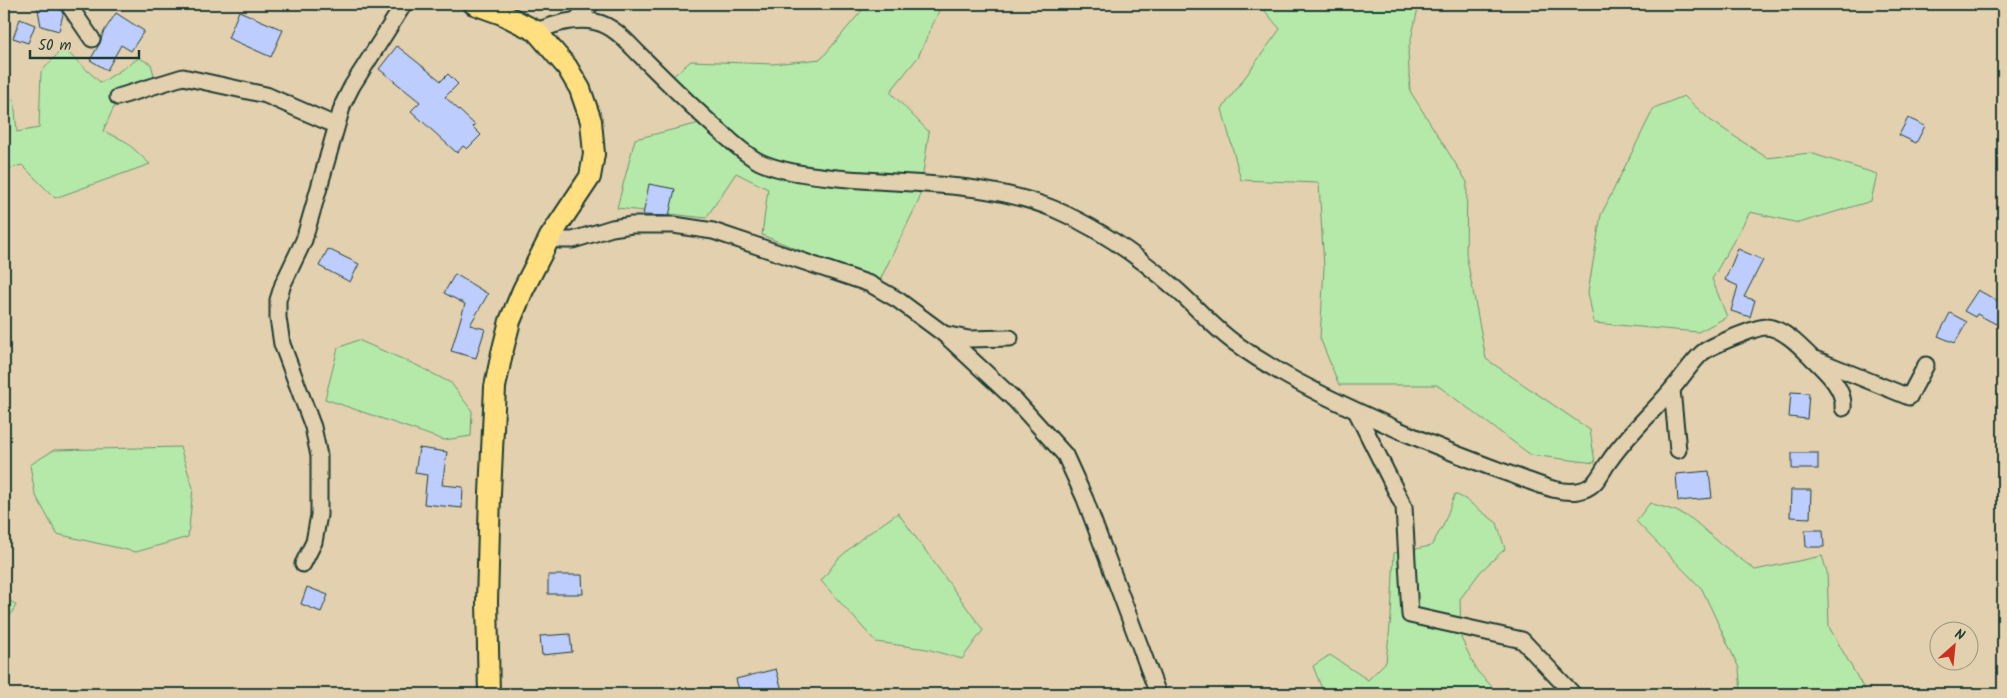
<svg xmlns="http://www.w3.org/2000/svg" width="2007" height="698" font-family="Kalam,sans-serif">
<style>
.green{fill:#b5e9a9;stroke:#6a936e}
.building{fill:#bdcdfe;stroke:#1f3d34}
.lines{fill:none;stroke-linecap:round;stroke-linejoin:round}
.minor-casing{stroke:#1f3d34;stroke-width:19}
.major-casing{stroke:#1f3d34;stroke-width:24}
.minor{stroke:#e3d0ae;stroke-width:15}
.major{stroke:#ffdf80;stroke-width:20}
</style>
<rect width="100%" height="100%" fill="#e3d0ae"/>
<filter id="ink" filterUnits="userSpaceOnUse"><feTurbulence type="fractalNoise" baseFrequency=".02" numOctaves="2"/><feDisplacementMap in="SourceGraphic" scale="10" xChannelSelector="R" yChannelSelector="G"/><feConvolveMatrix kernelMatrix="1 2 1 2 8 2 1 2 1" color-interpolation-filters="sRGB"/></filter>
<g filter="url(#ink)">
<g class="green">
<path d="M887 4H942L918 57 890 92 929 132 919 200 879 282 762 235 768 189 736 173 706 218 617 208 635 139 716 119 672 77 691 61 773 64 821 59 864 8Z"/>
<path d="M1259 4H1419L1408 52 1410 91 1467 182 1466 254 1486 359 1590 430 1595 463 1531 455 1437 385H1339L1320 338 1324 268 1319 183 1241 180 1222 109 1280 29Z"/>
<path d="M63 48 101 83 139 58 151 64 154 75 148 97 114 107 103 131 125 141 150 164 55 198 22 165 4 170V102L14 99 17 132 39 128 41 72Z"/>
<path d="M1684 96 1710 120 1767 158 1810 153 1877 174 1871 201 1799 223 1750 212 1712 279 1727 317 1698 332 1594 323 1588 292 1601 215 1654 108Z"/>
<path d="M358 340 414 364 451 383 472 411 471 436 444 440 325 399 338 348Z"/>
<path d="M180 447 193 488 188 537 136 552 57 534 35 494 30 465 54 450Z"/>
<path d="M1455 494 1465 499 1497 523 1505 549 1481 571 1460 599 1461 638 1477 671 1499 694H1324L1313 666 1330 655 1368 680 1386 662 1391 617 1394 553 1431 546 1443 526Z"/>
<path d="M1650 503 1676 511 1692 519 1721 544 1755 570 1822 556 1827 572 1829 627 1867 694H1741L1739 668 1702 589 1636 521Z"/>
<path d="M898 513 983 630 962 659 927 649 876 642 821 581 838 559 862 538Z"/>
<path d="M4 597 16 605 4 627Z"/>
</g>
<g class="building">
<path d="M37 4 59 6 63 14 59 31 41 26Z"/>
<path d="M239 11 283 30 271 57 228 38Z"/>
<path d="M116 13 144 31 131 51 121 45 107 70 90 60 100 43 103 33Z"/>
<path d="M20 19 35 25 28 43 13 38Z"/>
<path d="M397 46 441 81 448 74 458 84 445 97 475 125 473 127 481 135 467 149 463 146 457 153 422 121 411 111 420 102 379 69Z"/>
<path d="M1908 118 1925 126 1916 143 1899 135Z"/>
<path d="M649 184 675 189 669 216 643 215Z"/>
<path d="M328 249 359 264 350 282 319 266Z"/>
<path d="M1738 249 1763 260 1744 297 1755 300 1750 317 1731 311 1738 286 1725 280Z"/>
<path d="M455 274 488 294 470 325 485 329 476 358 451 351 465 304 444 293Z"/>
<path d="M1978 290 2003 304V310L1996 324 1977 314 1975 317 1964 311Z"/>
<path d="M1950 313 1967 322 1955 343 1938 336Z"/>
<path d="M1791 392 1809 393 1807 419 1789 417Z"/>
<path d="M419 448 447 452 442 485 463 487 462 508 424 504 427 475 415 473Z"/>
<rect x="1792" y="453" width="26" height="16"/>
<path d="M1709 471 1712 498 1678 501 1676 474Z"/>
<path d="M1791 490H1811L1810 518 1790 517Z"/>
<path d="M1805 530H1823L1824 547H1806Z"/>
<path d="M548 575H582L583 594H548Z"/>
<path d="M307 587 328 595 321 612 301 604Z"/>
<path d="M570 634 572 652 542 655 540 636Z"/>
<path d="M776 669 783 694H740L736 679Z"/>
</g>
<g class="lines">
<g class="minor-casing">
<g id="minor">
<path d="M68 4 92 39"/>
<path d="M576 20 591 4"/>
<path d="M536 31C555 24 575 17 596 22 614 26 627 42 639 54 667 82 695 110 724 135 736 145 748 157 762 163 786 173 813 175 838 178 911 185 986 181 1054 209 1101 229 1140 257 1178 291 1197 308 1214 328 1235 343 1286 380 1345 406 1401 431 1440 448 1478 463 1518 477 1536 483 1558 494 1578 491 1597 488 1600 473 1610 460 1628 434 1652 413 1672 389 1682 378 1691 363 1702 353 1710 346 1756 327 1766 327 1783 328 1800 346 1811 357 1825 371 1845 388 1843 408"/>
<path d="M118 97 183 77 266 95 335 125"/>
<path d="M550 237 559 240H573L612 228 632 225H674L713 231 870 284 898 300 944 334 969 339 1010 338"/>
<path d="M944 334 1016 401 1065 455 1085 499 1158 694"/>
<path d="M1815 359 1909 397 1926 365"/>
<path d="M1672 390 1678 450"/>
<path d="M1356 411 1404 507 1410 615 1522 640 1573 694"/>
<path d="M303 564 314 542 319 515V456L313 427 282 344 278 318V300L283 284 304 240 343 104 352 86 404 4"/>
</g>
</g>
<g class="major-casing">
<path id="major" d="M474 4 502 14 536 31 567 67 580 89 591 121 594 154 590 177 550 237 523 290 510 321 502 353 495 387 490 493 487 602 489 694"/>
</g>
<use href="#minor" class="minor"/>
<use href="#major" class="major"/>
</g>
</g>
<rect width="2007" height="698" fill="none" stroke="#e3d0ae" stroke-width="20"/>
<rect x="10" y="10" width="1987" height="678" fill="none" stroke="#1f3d34" stroke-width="2" filter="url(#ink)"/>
<g transform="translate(1954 646) rotate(27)"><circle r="24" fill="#e3d0ae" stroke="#95957d"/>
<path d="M0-4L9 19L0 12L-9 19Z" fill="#c8321e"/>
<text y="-8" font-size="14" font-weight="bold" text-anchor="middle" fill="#1f3d34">N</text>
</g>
<path d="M30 50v8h109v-8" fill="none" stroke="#1f3d34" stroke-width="2.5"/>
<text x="38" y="50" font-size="15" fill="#1f3d34" stroke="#e3d0ae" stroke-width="4" paint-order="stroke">50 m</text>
</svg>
